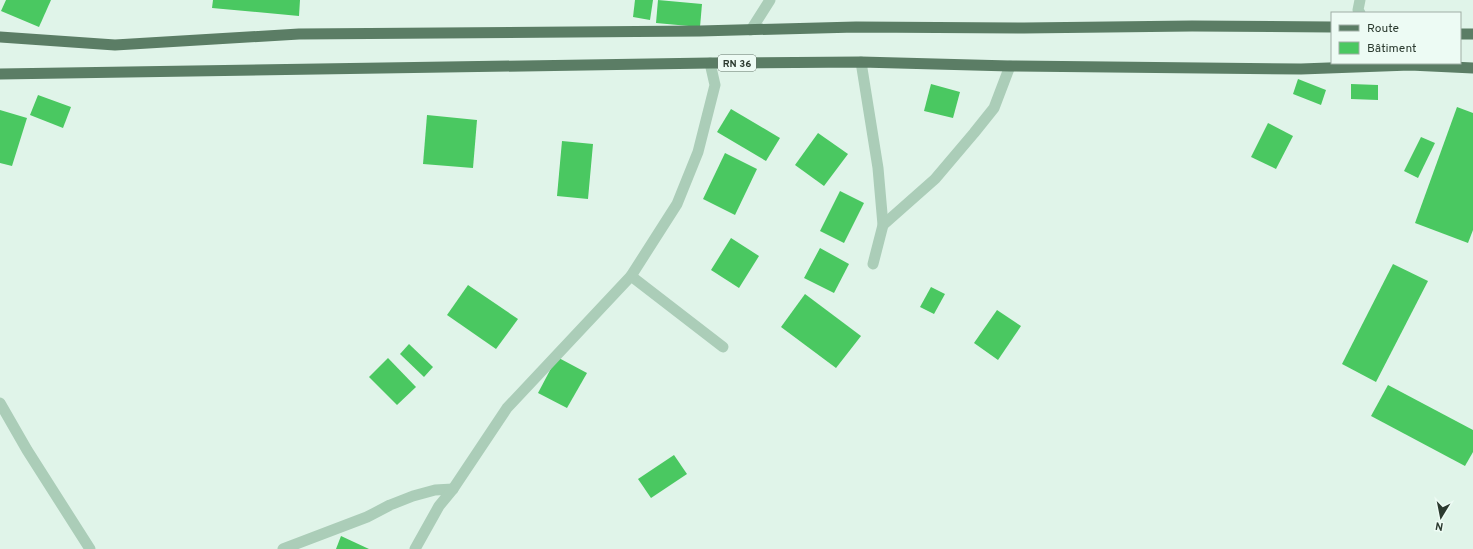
<svg xmlns="http://www.w3.org/2000/svg" width="1473" height="549" font-family="Overpass,sans-serif">
<style>
.building{fill:#4ac861}
.lines{fill:none;stroke-linecap:round;stroke-linejoin:round}
.minor{stroke:#abcdb8;stroke-width:11}
.primary{stroke:#5b7d65;stroke-width:11}
.labels{text-anchor:middle;stroke-width:3.5;stroke-linejoin:round;paint-order:stroke}
.shield{fill:#edfbf4;stroke:#65746a;stroke-width:1}
.shield-label{font-size:10px;font-weight:bold;fill:#2b3a2f}
</style>
<rect width="100%" height="100%" fill="#e0f4e9"/>
<g class="building">
<path d="M6 0H51L39 27 1 11Z"/>
<path d="M213 0H300L299 16 212 8Z"/>
<path d="M635 0H653L650 20 633 17Z"/>
<path d="M658 0 702 4 700 27 656 23Z"/>
<path d="M1298 79 1326 90 1321 105 1293 94Z"/>
<path d="M931 84 960 92 953 118 924 111Z"/>
<path d="M1351 84 1378 85V100L1351 99Z"/>
<path d="M38 95 71 107 63 128 30 115Z"/>
<path d="M1457 107 1473 113V230L1468 243 1415 223Z"/>
<path d="M731 109 780 138 766 161 717 132Z"/>
<path d="M0 110 27 118 12 166 0 163Z"/>
<path d="M427 115 477 120 473 168 423 164Z"/>
<path d="M1268 123 1293 136 1276 169 1251 157Z"/>
<path d="M818 133 848 154 824 186 795 165Z"/>
<path d="M1421 137 1435 143 1418 178 1404 171Z"/>
<path d="M562 141 593 144 588 199 557 196Z"/>
<path d="M725 153 757 169 735 215 703 199Z"/>
<path d="M840 191 864 203 844 243 820 231Z"/>
<path d="M731 238 759 256 739 288 711 270Z"/>
<path d="M820 248 849 264 834 293 804 278Z"/>
<path d="M1393 264 1428 281 1376 382 1342 364Z"/>
<path d="M468 285 518 319 496 349 447 315Z"/>
<path d="M931 287 945 294 934 314 920 307Z"/>
<path d="M805 294 861 336 836 368 781 327Z"/>
<path d="M997 310 1021 326 998 360 974 343Z"/>
<path d="M409 344 433 367 424 377 400 354Z"/>
<path d="M557 357 587 373 567 408 538 393Z"/>
<path d="M388 358 416 387 397 405 369 377Z"/>
<path d="M1388 385 1473 430V452L1465 466 1371 416Z"/>
<path d="M674 455 687 474 651 498 638 479Z"/>
<path d="M341 536 369 549H336Z"/>
</g>
<g class="lines">
<g class="minor">
<path d="M1360 13 1358 10 1360 0"/>
<path d="M751 30 770 0"/>
<path d="M861 62 878 168 883 225 873 264"/>
<path d="M883 225 935 179 974 133 994 108 1010 66"/>
<path d="M631 276 723 347"/>
<path d="M0 403 27 450 90 549"/>
<path d="M283 549 367 517 390 505 413 496 435 490 453 489"/>
<path d="M415 549 439 506 453 489 507 408 631 276 677 204 698 152 715 85 710 63"/>
</g>
<g class="primary">
<path d="M1460 34H1473"/>
<path d="M0 37 115 45 299 34 700 31 856 27 1024 28 1192 26 1332 27"/>
<path d="M0 74 710 63 861 62 1010 66 1301 69 1410 65 1473 68"/>
</g>
</g>
<g class="labels">
<rect class="shield" x="718" y="55" width="38" height="16" rx="3"/>
<g class="shield-label">
<text x="737" y="67">RN 36</text>
</g>
</g>
<rect x="1331" y="12" width="130" height="52" fill="#edfbf4" stroke="#9faea5"/>
<rect x="1339" y="25" width="20" height="6" fill="#5b7d65" stroke="#9faea5"/>
<text x="1367" y="32" font-size="12" fill="#2b3a2f">Route</text>
<rect x="1339" y="42" width="20" height="12" fill="#4ac861" stroke="#9faea5"/>
<text x="1367" y="52" font-size="12" fill="#2b3a2f">Bâtiment</text>
<g transform="translate(1441 517) rotate(190)" stroke="#edfbf4" stroke-width="3" paint-order="stroke">
<path d="M0-3L7 15L0 10L-7 15Z" fill="#2b3a2f"/>
<text y="-6" font-size="11" font-weight="bold" text-anchor="middle" fill="#2b3a2f">N</text>
</g>
</svg>
